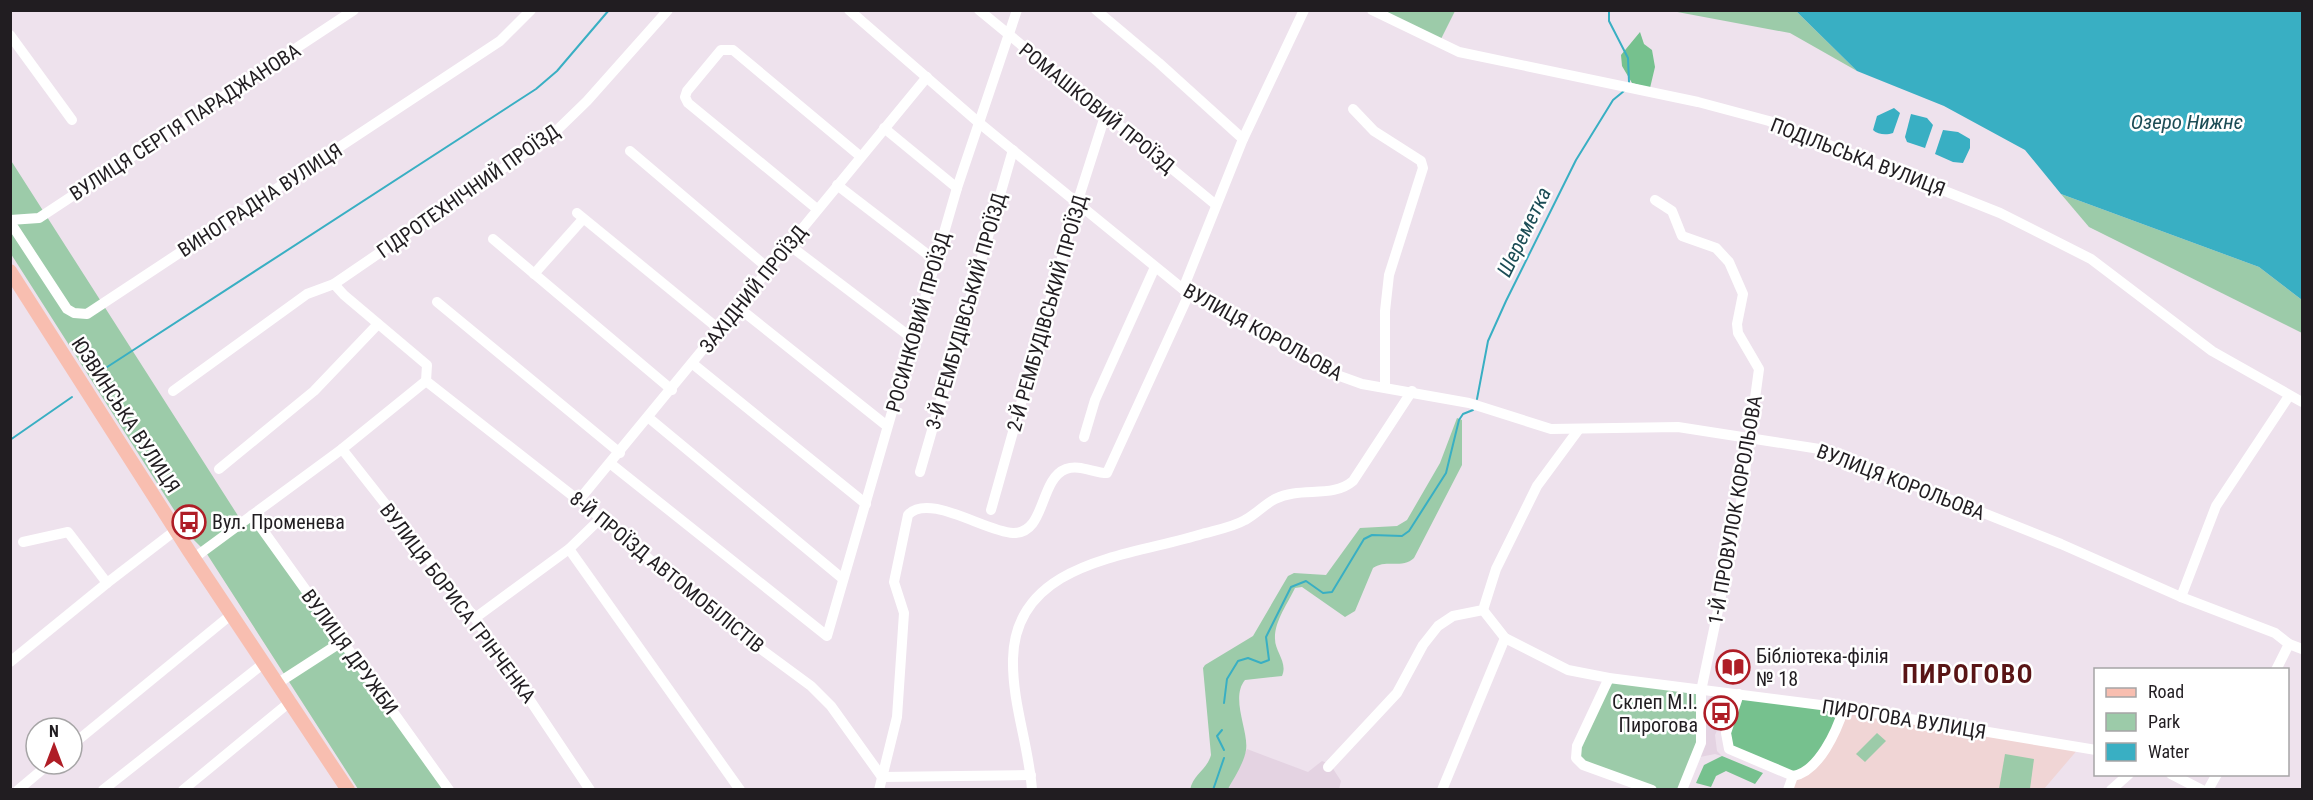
<svg xmlns="http://www.w3.org/2000/svg" width="2313" height="800" font-family="'Roboto Condensed',sans-serif">
<style>
.built{fill:#e4d3e2}
.education{fill:#f0d5d5}
.green{fill:#9ccba9}
.forest{fill:#76c18e}
.water{fill:#39afc3}
.lines{fill:none;stroke-linecap:round;stroke-linejoin:round}
.stream{stroke:#39afc3;stroke-width:2}
.minor{stroke:#fff;stroke-width:10}
.major{stroke:#f8beb0;stroke-width:14}
.labels{text-anchor:middle;stroke-width:5;stroke-linejoin:round;paint-order:stroke}
.street-label{font-size:20px;fill:#211d21;stroke:#fff}
.poi-label{font-size:20px;fill:#211d21;stroke:#fff;text-anchor:start}
.water-label{font-size:21px;font-style:italic;fill:#1c4d56;stroke:#fff}
.district-label{font-size:26px;font-weight:bold;letter-spacing:1.5px;fill:#591415;stroke:#fff}
</style>
<rect width="100%" height="100%" fill="#eee2ed"/>
<g class="built">
<path d="M1713 695 1723 697 1728 704 1715 735 1717 751 1722 756 1715 754 1700 757 1703 704Z"/>
<path d="M1247 749 1308 772 1322 761 1330 764 1341 781 1339 789 1228 790Z"/>
</g>
<path class="education" d="M1844 708 2079 748 2044 789 1788 790Z"/>
<g class="green">
<path d="M1372 11H1455L1439 43Z"/>
<path d="M1672 11H1796L1857 71 1790 33Z"/>
<path d="M10 159 242 522 252 515 449 789H358L205 551 192 538 11 254Z"/>
<path d="M2061 194 2259 267 2302 300V333L2089 227Z"/>
<path d="M1457 418 1462 420V465L1414 558C1403 569 1385 559 1373 568L1355 611 1345 617 1302 587 1295 588C1288 603 1274 622 1275 639 1275 652 1288 662 1282 676L1245 680C1230 698 1249 731 1246 750 1244 763 1234 778 1228 789L1190 790C1193 774 1207 770 1211 755L1203 668 1205 665 1253 636 1288 576 1294 573 1326 575 1360 528 1397 526 1407 520 1440 463Z"/>
<path d="M1609 678 1701 691V743L1682 789H1652L1583 765 1576 751Z"/>
<path d="M1877 733 1886 741 1865 762 1856 754Z"/>
<path d="M2005 754 2034 759 2030 789H1999Z"/>
</g>
<g class="forest">
<path d="M1640 32 1644 44 1652 50 1655 67 1650 88 1632 83 1622 66 1621 55Z"/>
<path d="M1739 694 1844 708 1836 735 1800 775 1727 744Z"/>
<path d="M1722 756 1763 773 1755 784 1726 771 1716 776 1711 787 1696 783 1704 765Z"/>
</g>
<g class="water">
<path d="M1796 11H2302V300L2259 267 2061 194 2025 150 1944 106 1857 71Z"/>
<path d="M1894 108 1900 113 1893 133C1887 135 1878 135 1873 130L1877 116Z"/>
<path d="M1911 114 1927 118 1933 125 1925 148 1907 142 1905 137Z"/>
<path d="M1943 130 1958 132 1970 139V148L1963 163 1953 162 1935 154Z"/>
</g>
<g class="lines">
<g class="stream">
<path d="M1609 10V21L1628 58 1629 82"/>
<path d="M101 371 536 89 557 71 609 10"/>
<path d="M1477 399 1488 341 1506 301 1576 160 1613 100 1624 91"/>
<path d="M10 440 72 397"/>
<path d="M1224 703 1227 679 1238 661 1248 658 1261 663 1269 660 1266 637 1291 587 1306 581 1323 593 1332 592 1364 539 1372 535 1402 536 1409 531 1446 473 1459 420 1463 414 1473 410"/>
<path d="M1222 730 1217 736 1224 750"/>
<path d="M1213 790 1224 758"/>
</g>
<g class="minor">
<path d="M849 10 978 122 1189 294 1337 375 1362 384 1469 403 1551 429 1678 427 1826 450 2061 544 2181 597 2275 633 2289 644 2302 649"/>
<path d="M979 10 1216 205"/>
<path d="M1096 10 1159 63 1243 139"/>
<path d="M1372 10 1459 52 1698 102 1769 121 2000 213 2091 259 2212 351 2302 402"/>
<path d="M10 35 72 120"/>
<path d="M1353 109 1374 131 1421 161 1423 168 1389 275 1385 311V387"/>
<path d="M884 128 957 188"/>
<path d="M630 151 769 269"/>
<path d="M837 185 936 261"/>
<path d="M1655 200 1672 211 1682 236 1716 248 1729 262 1743 294 1737 324 1738 333 1759 369 1741 501 1701 691V743L1682 790"/>
<path d="M817 209 688 103 685 97 687 91 721 50H733L860 156"/>
<path d="M577 213 720 330"/>
<path d="M10 220 39 218 354 10"/>
<path d="M10 222 67 309 74 313 87 314 500 41 531 10"/>
<path d="M493 239 672 390"/>
<path d="M789 245 913 339"/>
<path d="M534 274 583 219"/>
<path d="M334 284 344 295 427 365 426 381"/>
<path d="M1183 289 1243 139 1304 10"/>
<path d="M437 302 620 453"/>
<path d="M739 308 887 426"/>
<path d="M693 364 866 504"/>
<path d="M426 381 601 518 716 616 811 686 831 706 882 777 1031 775"/>
<path d="M173 391 307 294 334 284 553 134 587 101 668 10"/>
<path d="M649 418 843 579"/>
<path d="M1084 437 1095 400 1155 267"/>
<path d="M342 449 475 618 590 790"/>
<path d="M611 464 827 636 957 188 1017 10"/>
<path d="M219 469 314 391 378 324"/>
<path d="M920 472 1013 150"/>
<path d="M579 500 927 77"/>
<path d="M991 510 1080 194 1105 116"/>
<path d="M252 515 449 790"/>
<path d="M23 542 68 532 107 583"/>
<path d="M569 549 740 790"/>
<path d="M194 558 342 449 426 381"/>
<path d="M2181 597 2216 506 2289 396"/>
<path d="M1483 610 1505 638 1568 670 1609 678 1844 708 2096 750"/>
<path d="M475 618 569 549 601 518"/>
<path d="M10 662 107 583 176 530"/>
<path d="M2276 670 2289 644"/>
<path d="M1609 678 1577 746 1576 758 1583 765 1652 790"/>
<path d="M278 683 343 641"/>
<path d="M1739 694 1726 733 1729 749 1793 776C1819 772 1837 730 1844 708"/>
<path d="M72 745 232 614"/>
<path d="M1328 767 1397 693 1423 645 1438 626 1453 616 1483 610 1496 569 1537 486 1579 429"/>
<path d="M2171 774 2202 790"/>
<path d="M18 790 49 764"/>
<path d="M103 790 264 663"/>
<path d="M183 790 291 701"/>
<path d="M879 790 897 717 904 613 894 582 908 515C928 492 986 532 1013 533 1046 534 1039 479 1066 469 1079 464 1094 473 1107 473L1189 294"/>
<path d="M1032 790C1029 746 1012 703 1013 659 1015 560 1133 556 1202 534 1216 530 1233 527 1245 520 1256 514 1265 504 1275 499 1301 486 1332 499 1353 481L1412 391"/>
<path d="M1442 790 1505 638"/>
<path d="M1788 790 1793 776"/>
<path d="M2111 790 2129 774"/>
<path d="M2208 790 2217 774"/>
</g>
<path class="major" d="M10 271 189 551 348 790"/>
</g>
<defs>
<g id="bus-ring" transform="scale(1.725)"><circle r="9.5" fill="#fff" stroke="#af1d26" stroke-width="1.5"/><path d="M-5-6H5V4H4V6H2V4H-2V6H-4V4H-5ZM-3.5-4V0h7V-4ZM-3.5 1.2v1.5H-2V1.2ZM2 1.2v1.5H3.5V1.2Z" fill="#af1d26"/></g>
<g id="library-ring" transform="scale(1.725)"><circle r="9.5" fill="#fff" stroke="#af1d26" stroke-width="1.5"/><path d="M-6-4Q-3-5.5-.7-3.5V5Q-3 3-6 4ZM6-4Q3-5.5 .7-3.5V5Q3 3 6 4Z" fill="#af1d26"/></g>
</defs>
<g fill-rule="evenodd">
<use href="#bus-ring" x="189" y="522"/>
<use href="#library-ring" x="1733" y="667"/>
<use href="#bus-ring" x="1721" y="713"/>
</g>
<g class="labels">
<g class="street-label">
<text transform="translate(1097 108) rotate(39)" y="7">РОМАШКОВИЙ ПРОЇЗД</text>
<text transform="translate(185 122) rotate(-33)" y="7">ВУЛИЦЯ СЕРГІЯ ПАРАДЖАНОВА</text>
<text transform="translate(1858 157) rotate(21)" y="7">ПОДІЛЬСЬКА ВУЛИЦЯ</text>
<text transform="translate(468 191) rotate(-35)" y="7">ГІДРОТЕХНІЧНИЙ ПРОЇЗД</text>
<text transform="translate(260 200) rotate(-33)" y="7">ВИНОГРАДНА ВУЛИЦЯ</text>
<text transform="translate(753 289) rotate(-51)" y="7">ЗАХІДНИЙ ПРОЇЗД</text>
<text transform="translate(966 311) rotate(-74)" y="7">3-Й РЕМБУДІВСЬКИЙ ПРОЇЗД</text>
<text transform="translate(1047 313) rotate(-74)" y="7">2-Й РЕМБУДІВСЬКИЙ ПРОЇЗД</text>
<text transform="translate(918 322) rotate(-74)" y="7">РОСИНКОВИЙ ПРОЇЗД</text>
<text transform="translate(1263 332) rotate(29)" y="7">ВУЛИЦЯ КОРОЛЬОВА</text>
<text transform="translate(126 415) rotate(57)" y="7">ЮЗВИНСЬКА ВУЛИЦЯ</text>
<text transform="translate(1901 482) rotate(21)" y="7">ВУЛИЦЯ КОРОЛЬОВА</text>
<text transform="translate(1735 510) rotate(-80)" y="7">1-Й ПРОВУЛОК КОРОЛЬОВА</text>
<text transform="translate(667 572) rotate(39)" y="7">8-Й ПРОЇЗД АВТОМОБІЛІСТІВ</text>
<text transform="translate(458 603) rotate(53)" y="7">ВУЛИЦЯ БОРИСА ГРІНЧЕНКА</text>
<text transform="translate(350 652) rotate(54)" y="7">ВУЛИЦЯ ДРУЖБИ</text>
<text transform="translate(1904 719) rotate(9)" y="7">ПИРОГОВА ВУЛИЦЯ</text>
</g>
<g class="poi-label">
<text x="212" y="529">Вул. Променева</text>
<text x="1756" y="663">Бібліотека-філія<tspan x="1756" dy="23">№ 18</tspan></text>
<text x="1698" y="709" text-anchor="end">Склеп М.І.<tspan x="1698" dy="23">Пирогова</tspan></text>
</g>
<g class="water-label">
<text x="2187" y="129">Озеро Нижнє</text>
<text transform="translate(1524 232) rotate(-64)" y="7">Шереметка</text>
</g>
<g class="district-label">
<text x="1968" y="683">ПИРОГОВО</text>
</g>
</g>
<rect width="2313" height="800" fill="none" stroke="#211d21" stroke-width="24"/>
<rect x="2094" y="668" width="195" height="108" fill="#ffffff" stroke="#a6a5a6" stroke-width="1.5"/>
<rect x="2106" y="688" width="30" height="9" fill="#f8beb0" stroke="#a6a5a6" stroke-width="1.5"/>
<text x="2148" y="698" font-size="18" fill="#211d21">Road</text>
<rect x="2106" y="713" width="30" height="18" fill="#9ccba9" stroke="#a6a5a6" stroke-width="1.5"/>
<text x="2148" y="728" font-size="18" fill="#211d21">Park</text>
<rect x="2106" y="743" width="30" height="18" fill="#39afc3" stroke="#a6a5a6" stroke-width="1.5"/>
<text x="2148" y="758" font-size="18" fill="#211d21">Water</text>
<g transform="translate(54 746)"><circle r="28" fill="#ffffff" stroke="#a6a5a6" stroke-width="1.5"/>
<path d="M0-4.5L10 22L0 15L-10 22Z" fill="#af1d26"/>
<text y="-9" font-size="16" font-weight="bold" text-anchor="middle" fill="#211d21">N</text>
</g>
</svg>
